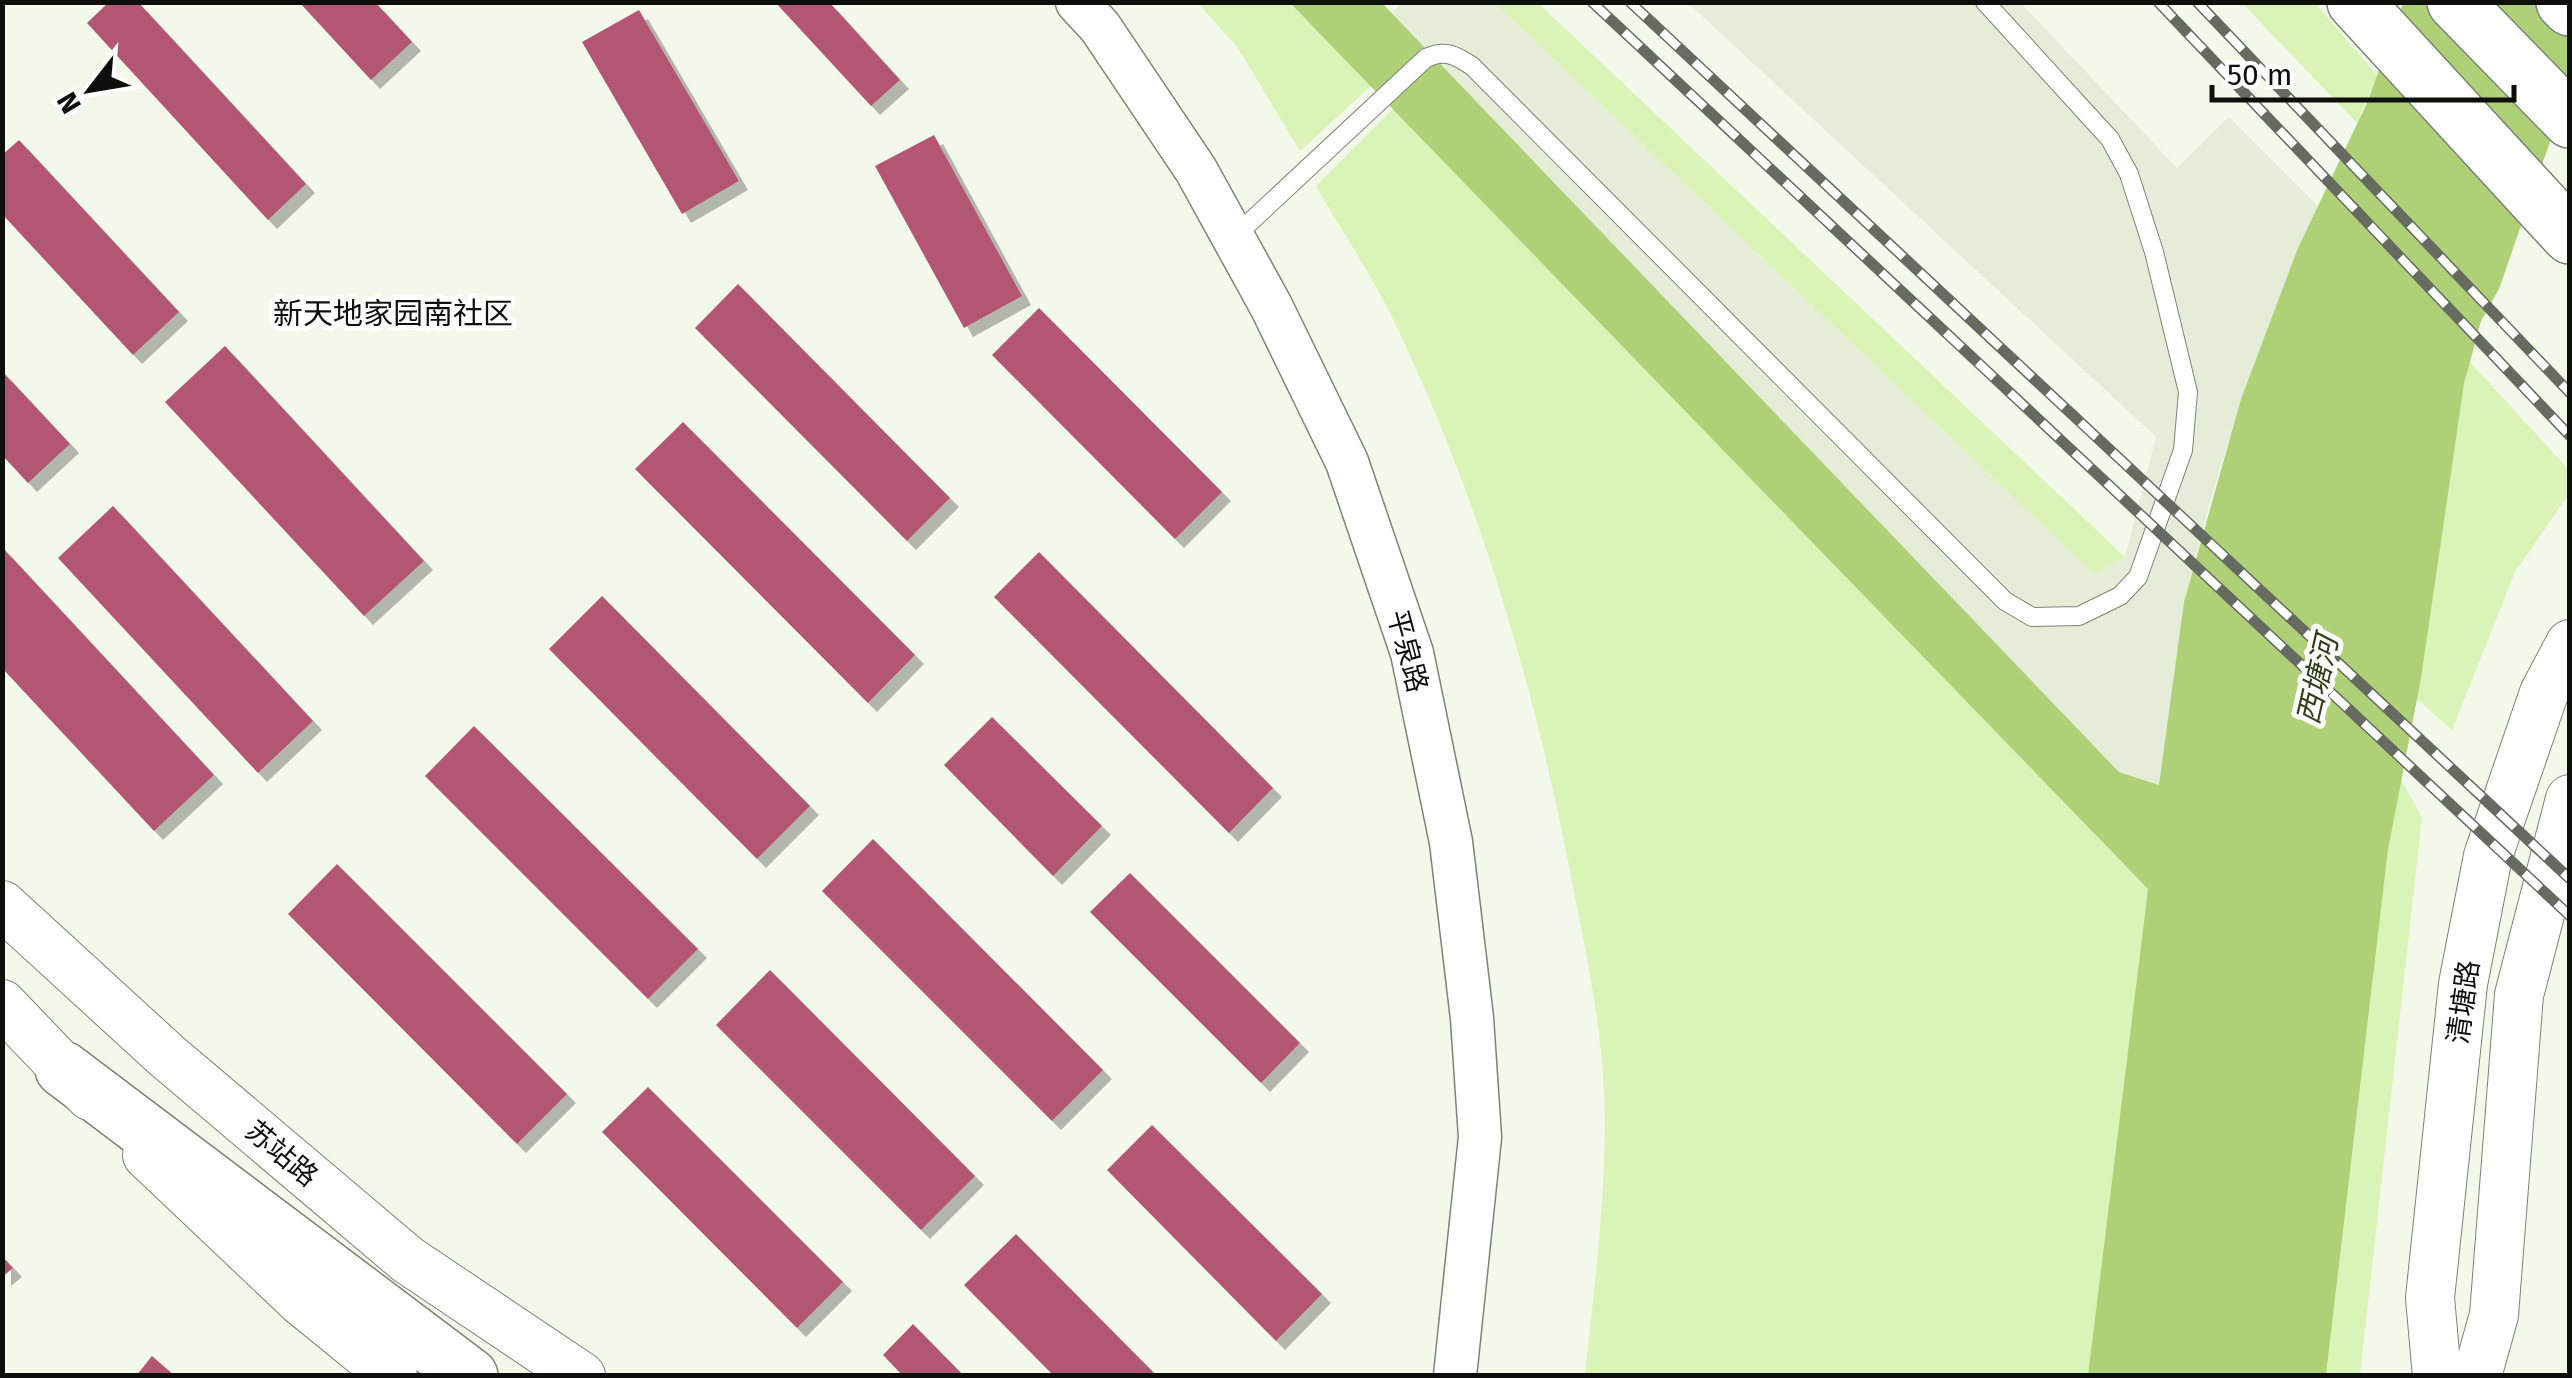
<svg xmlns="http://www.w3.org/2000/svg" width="2572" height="1378" font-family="'Fira Sans','Noto Sans SC',sans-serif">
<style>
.built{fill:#e5edd8}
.green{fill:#daf3b6}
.water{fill:#aed177}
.building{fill:#b35673;filter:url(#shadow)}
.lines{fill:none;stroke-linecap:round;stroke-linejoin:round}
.service-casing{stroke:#7d8375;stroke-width:20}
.tertiary-casing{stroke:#7d8375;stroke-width:45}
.secondary-casing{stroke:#7d8375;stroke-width:50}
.primary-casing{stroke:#7d8375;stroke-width:58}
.trunk-casing{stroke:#7d8375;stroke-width:58}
.service{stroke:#fff;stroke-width:18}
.tertiary{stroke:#fff;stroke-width:42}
.secondary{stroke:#fff;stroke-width:48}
.primary{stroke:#fff;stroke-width:55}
.trunk{stroke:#fff;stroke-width:55}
.rail-casing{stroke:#666a61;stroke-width:11}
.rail{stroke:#fff;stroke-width:8;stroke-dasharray:22;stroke-linecap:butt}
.labels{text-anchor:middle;stroke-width:10;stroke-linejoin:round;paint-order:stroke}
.street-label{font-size:28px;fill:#0d0f0a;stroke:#fff}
.neighbourhood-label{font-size:30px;fill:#0d0f0a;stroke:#fff}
.water-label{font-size:30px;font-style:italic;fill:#313f1a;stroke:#fff}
</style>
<defs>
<filter id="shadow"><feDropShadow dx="9" dy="9" stdDeviation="0" flood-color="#0004"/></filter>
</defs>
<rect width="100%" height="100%" fill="#f2f9ea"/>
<path class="built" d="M1402 3H1495L2094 574 2125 557 2156 437 1688 3H2021L2177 168 2229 117 2318 206 2241 399 2209 505 2184 602 2160 785 2119 772 1392 13Z"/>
<g class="green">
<path d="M1198 3H1289L1371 86 1300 151 1238 48Z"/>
<path d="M1495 3H1538L2125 557 2094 574Z"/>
<path d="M2242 3H2315L2377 75 2357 123Z"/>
<path d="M1393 109 2148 889 2088 1375H1585C1595 1280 1608 1184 1604 1088 1600 1015 1584 943 1570 871 1533 681 1477 492 1392 317 1370 272 1341 230 1316 186Z"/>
<path d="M2468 360 2569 470V494L2515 572 2452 730 2416 698Z"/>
<path d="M2401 780 2422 817 2360 1375 2326 1376 2388 850Z"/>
</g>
<path class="water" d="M1290 3H1382L2119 772 2159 785 2184 602 2241 399 2298 248 2367 103 2403 3H2569V87L2499 289 2481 321 2464 384 2421 678 2388 850 2326 1375H2088L2148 889Z"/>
<g class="building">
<path d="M109 2H138L306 184 268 220 87 23Z"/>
<path d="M299 2H375L412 42 371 80Z"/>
<path d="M775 2H829L900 80 871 106Z"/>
<path d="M639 10 739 181 682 214 582 42Z"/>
<path d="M934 135 1022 296 964 328 875 166Z"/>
<path d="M19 140 179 312 133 355 2 214V155Z"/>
<path d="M738 284 950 498 907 541 695 328Z"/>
<path d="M1039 308 1222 492 1175 539 992 355Z"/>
<path d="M225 346 424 561 364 616 165 402Z"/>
<path d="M2 371 70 444 28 483 2 455Z"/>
<path d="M683 422 915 655 868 703 635 469Z"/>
<path d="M113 506 313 721 258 773 58 558Z"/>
<path d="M2 547 214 775 154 831 2 668Z"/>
<path d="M1039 552 1273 788 1229 833 994 597Z"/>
<path d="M602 596 810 806 757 859 549 649Z"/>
<path d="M992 717 1102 826 1053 876 944 765Z"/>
<path d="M474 726 698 949 648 999 425 776Z"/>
<path d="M873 839 1103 1070 1052 1121 822 891Z"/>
<path d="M337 864 567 1094 517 1144 288 914Z"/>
<path d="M1130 873 1300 1043 1261 1083 1090 912Z"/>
<path d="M770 970 975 1176 921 1230 716 1025Z"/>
<path d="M648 1087 843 1282 797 1328 602 1132Z"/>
<path d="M1152 1125 1322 1294 1276 1341 1107 1170Z"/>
<path d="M1016 1234 1157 1376H1054L964 1285Z"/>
<path d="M2 1256 13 1268 2 1277Z"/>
<path d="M913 1324 964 1376H903L883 1355Z"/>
<path d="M152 1356 175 1376H136Z"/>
</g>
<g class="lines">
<g class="service-casing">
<path id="service" d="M1234 237 1426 58C1445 49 1455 55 1472 66L2005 601 2032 617 2079 616 2120 596 2138 577 2183 450 2188 392 2154 252 2129 174 2110 139 1985 2"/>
</g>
<g class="tertiary-casing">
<path id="tertiary" d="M1077 2 1100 27 1196 170 1271 306 1347 462 1412 653 1451 842 1472 1018 1480 1137 1455 1376"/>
</g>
<g class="secondary-casing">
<g id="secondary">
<path d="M2 905 167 1056 408 1260 581 1376"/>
<path d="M2 1004 90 1096"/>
<path d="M147 1155 301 1301 393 1376"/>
<path d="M2437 1376 2430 1298 2463 984 2488 856 2544 693 2570 644"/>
<path d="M2477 1376 2494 1315 2519 995 2570 799"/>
</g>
</g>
<g class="primary-casing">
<g id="primary">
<path d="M2355 2 2570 236"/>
<path d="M63 1069 470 1376"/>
</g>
</g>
<g class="trunk-casing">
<g id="trunk">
<path d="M2455 2 2570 120"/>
<path d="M2564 2 2570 8"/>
</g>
</g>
<use href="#service" class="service"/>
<use href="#tertiary" class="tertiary"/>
<use href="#secondary" class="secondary"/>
<use href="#primary" class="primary"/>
<use href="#trunk" class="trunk"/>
<g class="rail-casing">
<g id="rail">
<path d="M1592 2 2570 916"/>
<path d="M1630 2 2570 879"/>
<path d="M2158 2 2570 436"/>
<path d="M2197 2 2570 393"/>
</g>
</g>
<use href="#rail" class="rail"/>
</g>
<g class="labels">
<g class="street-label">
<text transform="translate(1408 651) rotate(75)" y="10">平泉路</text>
<text transform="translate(2463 1002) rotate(-82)" y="10">清塘路</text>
<text transform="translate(282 1153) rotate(40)" y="10">苏站路</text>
</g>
<g class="neighbourhood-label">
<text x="393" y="324">新天地家园南社区</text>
</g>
<g class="water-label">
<text transform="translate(2318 680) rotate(-77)" y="10">西塘河</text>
</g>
</g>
<rect width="2572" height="1378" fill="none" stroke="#0d0f0a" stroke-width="10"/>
<g transform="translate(90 90) rotate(239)" stroke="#ffffff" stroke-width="8" paint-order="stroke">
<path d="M0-8L18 38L0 25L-18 38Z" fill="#0d0f0a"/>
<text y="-15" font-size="28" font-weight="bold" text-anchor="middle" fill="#0d0f0a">N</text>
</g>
<path d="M2212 85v15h302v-15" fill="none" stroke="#0d0f0a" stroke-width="5"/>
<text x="2227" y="85" font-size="30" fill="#0d0f0a" stroke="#ffffff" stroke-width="8" paint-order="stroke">50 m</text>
</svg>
